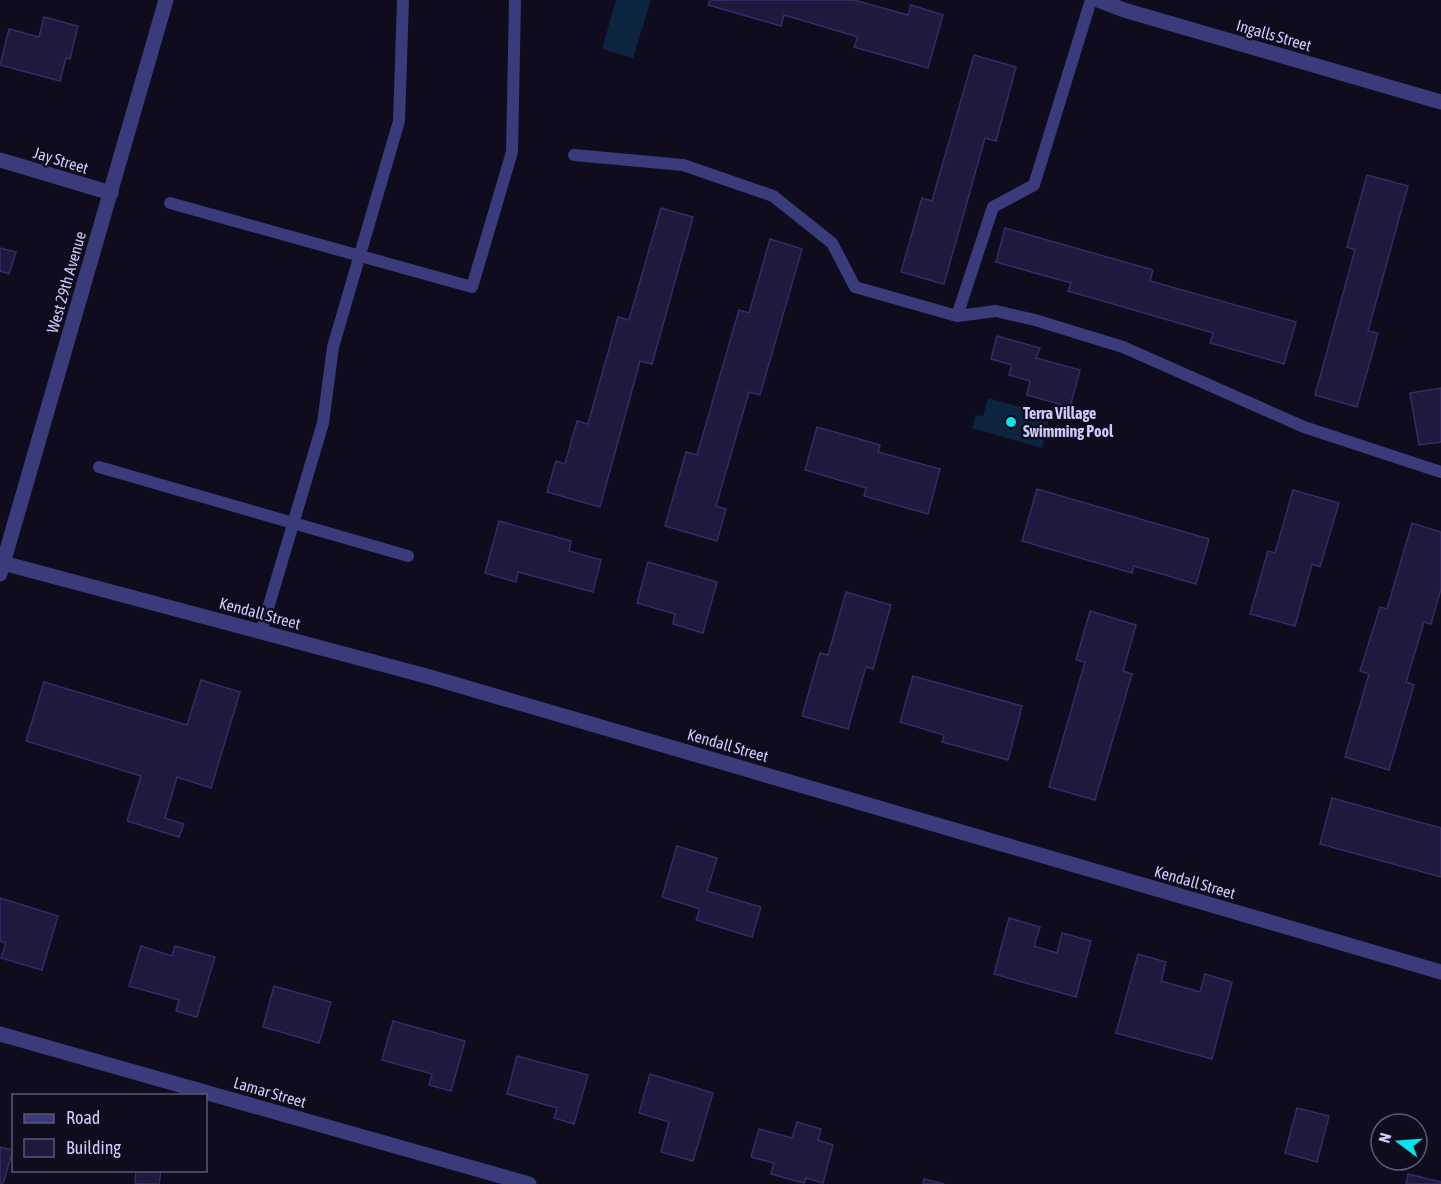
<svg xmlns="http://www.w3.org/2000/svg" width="1441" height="1184" font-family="'Asap Condensed',sans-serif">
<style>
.water{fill:#0d2440}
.building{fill:#1e193d;stroke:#342c68;stroke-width:1.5}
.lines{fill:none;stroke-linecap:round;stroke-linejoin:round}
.service{stroke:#393b7a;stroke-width:12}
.minor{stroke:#393b7a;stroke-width:15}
.tertiary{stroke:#393b7a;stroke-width:15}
.poi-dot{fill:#08e4eb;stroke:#0e0c1d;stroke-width:2}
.labels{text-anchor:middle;stroke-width:5;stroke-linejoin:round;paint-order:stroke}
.street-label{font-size:16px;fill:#cdcafd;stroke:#0e0c1d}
.poi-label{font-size:16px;font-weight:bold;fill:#cdcafd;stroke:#0e0c1d;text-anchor:start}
</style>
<rect width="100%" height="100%" fill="#0e0c1d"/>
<g class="water">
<path d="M616 0H651L633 58 602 49Z"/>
<path d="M988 398 1050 415 1042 448 972 428 976 415 983 416Z"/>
</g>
<g class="building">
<path d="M710 0H854L908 15 911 5 943 15 928 68 854 47 858 37 784 15 781 26 708 5Z"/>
<path d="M44 17 78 26 70 59 66 58 60 81 0 65 9 29 39 37Z"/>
<path d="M974 55 1016 67 996 141 985 138 944 284 901 272 922 198 932 201Z"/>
<path d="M1367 175 1408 186 1368 331 1378 333 1357 407 1315 395 1355 250 1347 247Z"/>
<path d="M661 208 693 217 652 364 640 361 600 507 547 492 556 461 565 464 577 421 588 424 618 317 629 320Z"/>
<path d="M1005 228 1153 270 1150 281 1296 322 1284 364 1210 343 1213 333 1068 291 1071 283 996 262Z"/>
<path d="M770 239 802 249 760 395 749 392 716 506 726 509 717 541 665 526 686 452 697 455 739 310 749 313Z"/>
<path d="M0 248 16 252 9 274 0 271Z"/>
<path d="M997 336 1040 348 1036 358 1080 370 1070 407 1027 395 1030 381 1009 375 1012 365 991 359Z"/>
<path d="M1441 388V442L1419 445 1410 393Z"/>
<path d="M817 427 880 445 878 452 940 469 928 514 864 496 866 488 805 470Z"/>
<path d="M1037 489 1209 539 1196 584 1134 566 1132 573 1022 541Z"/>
<path d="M1293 490 1339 503 1320 567 1312 564 1295 626 1250 614 1268 551 1275 553Z"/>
<path d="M499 521 571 541 569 551 601 560 593 592 518 572 516 582 485 573Z"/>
<path d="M1412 523 1441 532V589L1431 624 1424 622 1406 682 1414 685 1389 770 1345 757 1369 674 1360 671 1380 607 1387 609Z"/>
<path d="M648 562 717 582 703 633 673 624 675 614 637 603Z"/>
<path d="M846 592 891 605 873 669 866 667 848 729 802 716 820 653 828 655Z"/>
<path d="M1090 611 1136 625 1123 671 1132 674 1095 800 1049 787 1085 662 1076 660Z"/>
<path d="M913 676 1022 706 1008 760 942 742 944 735 900 722Z"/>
<path d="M201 680 240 692 211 788 177 777 165 818 184 824 179 837 127 821 141 776 26 741 44 682 187 725Z"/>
<path d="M1332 798 1441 828V877L1320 844Z"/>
<path d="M677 846 717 858 707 891 761 907 752 937 696 920 700 909 662 897Z"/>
<path d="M0 898 58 916 42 970 1 958 6 943 0 941Z"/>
<path d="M1009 918 1040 927 1034 946 1057 953 1062 933 1091 941 1076 997 994 974Z"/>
<path d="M141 946 172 956 175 946 215 957 197 1017 176 1011 179 1000 129 986Z"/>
<path d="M1138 954 1166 962 1161 981 1200 992 1205 974 1232 982 1212 1059 1116 1033Z"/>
<path d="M274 986 331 1002 319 1043 263 1027Z"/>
<path d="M393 1021 465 1041 451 1091 429 1085 432 1074 382 1060Z"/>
<path d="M517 1056 588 1075 574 1124 554 1118 557 1108 507 1094Z"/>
<path d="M650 1074 713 1093 693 1161 661 1152 669 1122 639 1113Z"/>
<path d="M1297 1108 1329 1116 1317 1162 1285 1153Z"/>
<path d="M797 1122 821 1129 818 1140 833 1145 823 1183 806 1178 804 1183 771 1174 774 1163 751 1157 759 1129 792 1138Z"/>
<path d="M0 1147 13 1150 3 1184H0Z"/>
<path d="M136 1170 161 1171 159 1184H135Z"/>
<path d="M1408 1174 1441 1182V1184H1406Z"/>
<path d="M924 1179 944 1184H923Z"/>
</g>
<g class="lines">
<g class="service">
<path d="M574 155 683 165 773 196 832 243 855 287 957 316 996 311 1035 320 1123 347 1304 427 1441 472"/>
<path d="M170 203 472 287 512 152 515 0"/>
<path d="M957 316 993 207 1034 185 1091 0"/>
<path d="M99 467 408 556"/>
<path d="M261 632 323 423 333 347 399 121 403 0"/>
</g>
<g class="minor">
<path d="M1098 0 1124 10 1441 102"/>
<path d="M0 160 111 193"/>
<path d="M3 563 430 677 1441 972"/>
<path d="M0 1034 529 1184"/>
</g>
<path class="tertiary" d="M0 574 166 0"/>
</g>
<circle class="poi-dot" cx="1011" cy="422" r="6"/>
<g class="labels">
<g class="street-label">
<text transform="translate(1274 35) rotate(16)" y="6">Ingalls Street</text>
<text transform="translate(61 160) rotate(17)" y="6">Jay Street</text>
<text transform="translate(66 282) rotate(-74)" y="6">West 29th Avenue</text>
<text transform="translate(260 613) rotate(15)" y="6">Kendall Street</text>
<text transform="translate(728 745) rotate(16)" y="6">Kendall Street</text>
<text transform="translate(1195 882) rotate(16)" y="6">Kendall Street</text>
<text transform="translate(270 1092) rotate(16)" y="6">Lamar Street</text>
</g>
<g class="poi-label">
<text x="1023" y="419">Terra Village<tspan x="1023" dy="18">Swimming Pool</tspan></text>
</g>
</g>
<rect x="12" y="1094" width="195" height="78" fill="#0e0c1d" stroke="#5a5877" stroke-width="1.5"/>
<rect x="24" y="1114" width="30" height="9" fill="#393b7a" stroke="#5a5877" stroke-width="1.5"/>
<text x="66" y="1124" font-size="18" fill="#cdcafd">Road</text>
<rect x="24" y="1139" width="30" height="18" fill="#1e193d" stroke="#5a5877" stroke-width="1.5"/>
<text x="66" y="1154" font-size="18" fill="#cdcafd">Building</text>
<g transform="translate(1399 1142) rotate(286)"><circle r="28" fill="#0e0c1d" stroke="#5a5877" stroke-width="1.5"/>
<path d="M0-4.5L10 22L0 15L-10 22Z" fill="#08e4eb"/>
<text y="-9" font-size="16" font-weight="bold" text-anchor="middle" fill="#cdcafd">N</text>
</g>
</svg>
